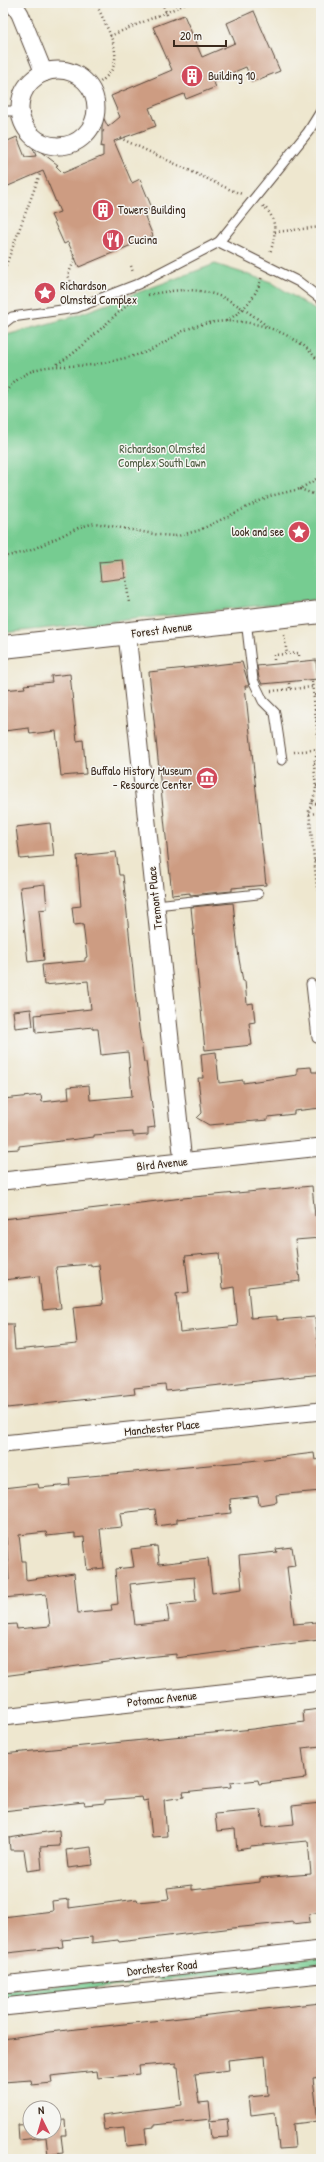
<svg xmlns="http://www.w3.org/2000/svg" width="324" height="2162" font-family="'Patrick Hand',sans-serif">
<style>
.green{fill:#76cc91;stroke:#587b58}
.building{fill:#cd9c82;fill-rule:evenodd}
.lines{fill:none;stroke-linecap:round;stroke-linejoin:round}
.lane-casing{stroke:#564639;stroke-width:11}
.street-casing{stroke:#564639;stroke-width:19}
.secondary-casing{stroke:#564639;stroke-width:24}
.path{stroke:#564639;stroke-width:2.5;stroke-dasharray:1 3;stroke-linecap:butt}
.lane{stroke:#fff;stroke-width:9}
.street{stroke:#fff;stroke-width:17}
.secondary{stroke:#fff;stroke-width:22}
.labels{text-anchor:middle;stroke-width:3;stroke-linejoin:round;paint-order:stroke}
.poi-label{font-size:12px;fill:#3b2a1e;stroke:#f6f6f2;text-anchor:start}
.park-label{font-size:12px;fill:#4d5b40;stroke:#f6f6f2}
.street-label{font-size:12px;fill:#3b2a1e;stroke:#f6f6f2}
</style>
<rect width="100%" height="100%" fill="#f6f6f2"/>
<filter id="ink" filterUnits="userSpaceOnUse"><feTurbulence type="fractalNoise" baseFrequency=".025" numOctaves="2"/><feDisplacementMap in="SourceGraphic" scale="8" xChannelSelector="R" yChannelSelector="G"/><feConvolveMatrix kernelMatrix="1 2 1 2 8 2 1 2 1" color-interpolation-filters="sRGB"/></filter>
<filter id="wash" filterUnits="userSpaceOnUse"><feTurbulence type="fractalNoise" baseFrequency=".012" numOctaves="4" result="noise"/><feDisplacementMap in="SourceGraphic" scale="16" xChannelSelector="R" yChannelSelector="G"/><feGaussianBlur stdDeviation="0.9" result="paint"/><feColorMatrix in="noise" values="0 0 0 0 0 0 0 0 0 0 0 0 0 0 0 0 0 1.4 0 .05"/><feComposite in="paint" operator="in"/></filter>
<g filter="url(#wash)">
<rect width="100%" height="100%" fill="#eee7cf"/>
<g class="green">
<path d="M215 264 271 282 315 310 321 317V599L3 633V336L72 317Z"/>
<path d="M321 1957V1964L160 1981 157 1978V1975Z"/>
<path d="M130 1978 132 1981 129 1985 3 1998V1991Z"/>
</g>
<g id="blocks">
<g class="building">
<path d="M254 11 280 71 252 82 246 67 213 81 216 87 186 99 184 94 149 108 156 126 114 141 132 183 140 179 152 208 143 212 153 236 79 267 68 242 64 244 51 215 60 212 43 171 6 187 3 179V143L17 137 25 157 36 156 32 145 58 165 56 166 63 173 103 156V146L101 147 102 140V115L108 127 120 117 111 96 172 70 153 27 184 15 202 57 235 43 227 23Z"/>
<path d="M123 560 125 578 101 581 99 562Z"/>
<path d="M316 660 318 679 262 684 259 678 257 666Z"/>
<path d="M242 662 249 686H245L266 885 232 888V891L190 895V893L172 895 149 672Z"/>
<path d="M70 674 77 741 83 740 86 774 61 776 56 731 30 734 29 728 4 731 3 690 25 688 24 685 52 682 51 676Z"/>
<path d="M50 823 54 856 20 859 16 827Z"/>
<path d="M116 852 119 875H123L139 1029 144 1062H146L155 1127 148 1128V1135L133 1136V1132L94 1135V1137L19 1146V1149L3 1150V1099L41 1095 42 1102 69 1099 68 1087 89 1085 90 1100 132 1096 128 1052 101 1055 98 1029H93V1027L36 1033 35 1015 91 1009 88 981 44 985 42 965 85 961V958L87 957 83 924 74 925 72 907 81 906 77 856Z"/>
<path d="M45 884 47 909 39 910 44 960 28 962 20 887Z"/>
<path d="M233 903 239 959 243 981H245L247 1004 253 1003 255 1022 249 1023 252 1045 205 1050 191 907Z"/>
<path d="M31 1009 33 1026 15 1028 13 1011Z"/>
<path d="M216 1052 219 1083 243 1080V1083L297 1075V1068L311 1067 312 1072H321V1108L294 1111V1114L268 1117V1120L209 1125 197 1118 202 1113 198 1078H203L201 1054Z"/>
<path d="M312 1186 315 1216 321 1215V1238L295 1240 300 1281 248 1287 251 1318 277 1316V1320L315 1317 321 1374 166 1391 165 1385 134 1388 135 1394 7 1408 3 1365V1324H13L15 1350 77 1344 73 1307 103 1304 99 1265 91 1266V1264L56 1267 61 1308 43 1310 39 1276 3 1280V1219L183 1198ZM219 1253 222 1289 234 1287 238 1326 180 1332 176 1294 189 1292 185 1256Z"/>
<path d="M314 1453 315 1460 321 1459V1491L276 1495 277 1502 259 1505 258 1496 230 1499 231 1513 177 1519V1523L157 1526 155 1509 120 1513 122 1527 100 1529 104 1568 87 1570 84 1537 75 1538V1533L47 1536 46 1532 19 1535 22 1561H25L26 1580 74 1573 78 1613 112 1610 111 1605 118 1604 115 1569 134 1567 131 1549 157 1546 159 1564 208 1558 212 1593 242 1589 239 1556 277 1552 276 1549 292 1547 295 1566 287 1567 294 1624 317 1622 319 1640 176 1658V1654L138 1658 3 1676V1625L16 1624 17 1629 50 1626 46 1594 3 1598V1581L9 1580 6 1537H3V1488L38 1484 39 1488 70 1485 69 1478 241 1462ZM194 1577 196 1602 167 1605 169 1621 135 1625 130 1584Z"/>
<path d="M321 1709V1746L302 1748 306 1778 259 1784 258 1780 230 1783 231 1787 183 1792 184 1797 164 1800 167 1836 152 1837 148 1800 143 1801 142 1797 105 1800V1803L85 1805 84 1802 3 1811V1754L253 1729 304 1722 303 1711Z"/>
<path d="M321 1803V1912L309 1914 310 1922 293 1924V1922L233 1928 119 1942 118 1940 92 1943V1937L62 1940 63 1947 7 1953 3 1917 53 1911 52 1901 69 1899V1908L137 1899 138 1902 169 1899 167 1888 192 1885V1890L260 1882V1878L311 1874 308 1841 250 1846V1848L237 1850 235 1829 217 1831 215 1814 261 1810 263 1827 294 1824 292 1806Z"/>
<path d="M59 1830 60 1846 40 1847 42 1869 27 1871 24 1850H10L9 1838Z"/>
<path d="M91 1847 93 1865 68 1868 66 1850Z"/>
<path d="M321 2003V2077L313 2078 318 2121 293 2124 295 2148 279 2149 275 2112 251 2115 249 2097 268 2095 265 2056 228 2060 229 2070 195 2074 199 2103 209 2102 211 2119 154 2125V2127L145 2128 147 2144 126 2146 124 2128 104 2130 102 2115 182 2105 178 2067H176V2063L139 2066 140 2074 98 2078 97 2071 51 2076 52 2083 32 2085 31 2080 3 2082V2039L49 2032Z"/>
<path d="M227 2119 229 2137 211 2138 209 2121Z"/>
<path d="M65 2120 66 2135H61L63 2153 48 2155 46 2137 19 2140 18 2125 30 2124V2132H54V2121Z"/>
</g>
</g>
</g>
<g filter="url(#ink)">
<use href="#blocks" fill-opacity="0" stroke="#564639" stroke-width="1"/>
<g class="lines">
<g class="lane-casing">
<g id="lane">
<path d="M3 111H20"/>
<path d="M219 242 299 282 321 299"/>
<path d="M3 324 12 317 76 308 138 284 219 242 308 132 321 111"/>
<path d="M246 620 253 680 263 701 275 713 282 760"/>
<path d="M156 905 258 894"/>
<path d="M311 984 317 1038 321 1037"/>
</g>
</g>
<g class="street-casing">
<g id="street">
<path d="M13 3 20 14 44 73"/>
<circle cx="58" cy="108" r="38"/>
<path d="M127 634 183 1162"/>
<path d="M3 1181 321 1147"/>
<path d="M3 1444 321 1411"/>
<path d="M3 1717 321 1682"/>
<path d="M3 1985 321 1950"/>
<path d="M3 2007 321 1974"/>
</g>
</g>
<g class="secondary-casing">
<path id="secondary" d="M3 647 321 612"/>
</g>
<g class="path">
<path d="M162 3 168 17"/>
<path d="M110 36 188 3"/>
<path d="M90 88C134 66 110 37 96 3"/>
<path d="M14 90 20 99"/>
<path d="M92 126 105 132"/>
<path d="M120 138 231 190 242 194"/>
<path d="M263 206C278 218 276 236 270 253"/>
<path d="M275 232 321 227"/>
<path d="M131 266 133 272"/>
<path d="M3 273 40 174"/>
<path d="M72 285 68 275 75 259 73 253"/>
<path d="M148 295C203 283 224 293 267 326"/>
<path d="M226 321C244 311 257 296 262 276"/>
<path d="M57 364C87 347 105 321 132 302"/>
<path d="M3 395C36 352 65 373 108 362 124 358 143 355 157 347 166 343 174 336 183 331 222 313 270 321 304 346 310 351 316 358 321 364"/>
<path d="M300 489 321 497"/>
<path d="M3 557 29 551 80 527 95 523 159 535 178 536 200 530 270 496 300 489 321 476"/>
<path d="M126 577 129 603"/>
<path d="M284 635 287 654"/>
<path d="M274 660V655L299 653V657"/>
<path d="M312 681 319 747 314 763 316 790 309 811 317 887 321 894"/>
<path d="M289 683 290 689"/>
<path d="M271 691 313 687"/>
<path d="M314 695H320"/>
<path d="M316 720 321 719"/>
<path d="M294 752 321 749"/>
<path d="M314 763H321"/>
<path d="M316 786H321"/>
<path d="M312 801 321 807"/>
<path d="M309 814 317 813"/>
<path d="M314 861 321 860"/>
<path d="M317 883H321"/>
</g>
<use href="#lane" class="lane"/>
<use href="#street" class="street"/>
<use href="#secondary" class="secondary"/>
</g>
</g>
<defs>
<g id="building-disc" transform="scale(1.15)"><circle r="9.5" fill="#d1495b" stroke="#f6f6f2"/><path d="M-4-6H4V6H1V3H-1V6H-4ZM-2.5-4.3h1.7v1.8h-1.7ZM.8-4.3h1.7v1.8H.8ZM-2.5-1h1.7V.8h-1.7ZM.8-1h1.7V.8H.8Z" fill="#fff"/></g>
<g id="restaurant-disc" transform="scale(1.15)"><circle r="9.5" fill="#d1495b" stroke="#f6f6f2"/><path d="M-5-6h1v4h1v-4h1v4h1v-4h1v5L-1.5 .5V6h-2V.5L-5-1ZM5-6V6H3V1.5H1.5Q1.5-4 5-6Z" fill="#fff"/></g>
<g id="sight-disc" transform="scale(1.15)"><circle r="9.5" fill="#d1495b" stroke="#f6f6f2"/><path d="M0-6L1.8-2.2L6-1.7L2.9 1.2L3.7 5.4L0 3.3L-3.7 5.4L-2.9 1.2L-6-1.7L-1.8-2.2Z" fill="#fff"/></g>
<g id="museum-disc" transform="scale(1.15)"><circle r="9.5" fill="#d1495b" stroke="#f6f6f2"/><path d="M0-6L6-3V-2H-6V-3ZM-5-1h2V3h-2ZM-1-1h2V3h-2ZM3-1h2V3H3ZM-6 4H6V6H-6Z" fill="#fff"/></g>
</defs>
<g fill-rule="evenodd">
<use href="#building-disc" x="192" y="76"/>
<use href="#building-disc" x="103" y="210"/>
<use href="#restaurant-disc" x="113" y="240"/>
<use href="#sight-disc" x="45" y="293"/>
<use href="#sight-disc" x="299" y="532"/>
<use href="#museum-disc" x="207" y="778"/>
</g>
<g class="labels">
<g class="poi-label">
<text x="208" y="80">Building 10</text>
<text x="118" y="214">Towers Building</text>
<text x="128" y="244">Cucina</text>
<text x="60" y="290">Richardson<tspan x="60" dy="14">Olmsted Complex</tspan></text>
<text x="284" y="536" text-anchor="end">look and see</text>
<text x="192" y="775" text-anchor="end">Buffalo History Museum<tspan x="192" dy="14">- Resource Center</tspan></text>
</g>
<g class="park-label">
<text x="162" y="453">Richardson Olmsted<tspan x="162" dy="14">Complex South Lawn</tspan></text>
</g>
<g class="street-label">
<text transform="translate(162 630) rotate(-7)" y="4">Forest Avenue</text>
<text transform="translate(155 898) rotate(-96)" y="4">Tremont Place</text>
<text transform="translate(162 1164) rotate(-6)" y="4">Bird Avenue</text>
<text transform="translate(162 1428) rotate(-6)" y="4">Manchester Place</text>
<text transform="translate(162 1699) rotate(-6)" y="4">Potomac Avenue</text>
<text transform="translate(162 1968) rotate(-6)" y="4">Dorchester Road</text>
</g>
</g>
<rect width="324" height="2162" fill="none" stroke="#f6f6f2" stroke-width="16"/>
<g transform="translate(42 2120) rotate(355)"><circle r="19" fill="#f6f6f2" stroke="#aba49d"/>
<path d="M0-3L7 15L0 10L-7 15Z" fill="#d1495b"/>
<text y="-6" font-size="11" font-weight="bold" text-anchor="middle" fill="#3b2a1e">N</text>
</g>
<path d="M174 40v6h52v-6" fill="none" stroke="#3b2a1e" stroke-width="2"/>
<text x="180" y="40" font-size="12" fill="#3b2a1e" stroke="#f6f6f2" stroke-width="3" paint-order="stroke">20 m</text>
</svg>
